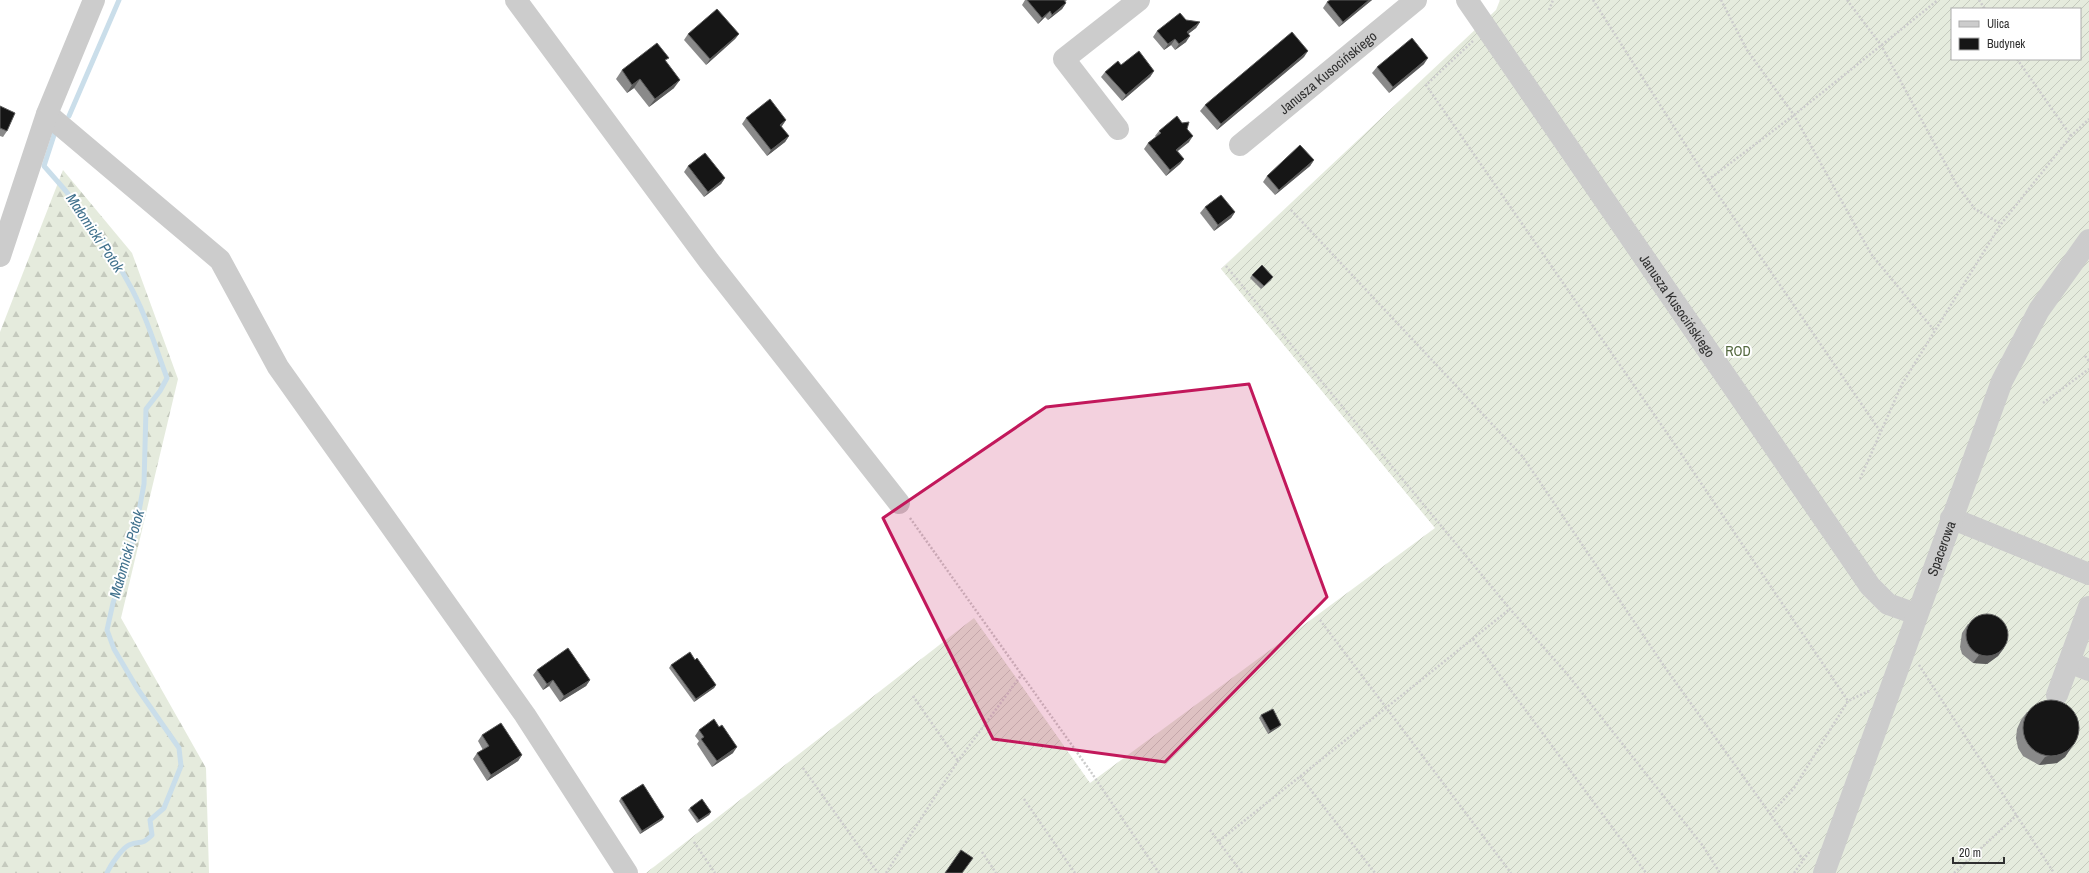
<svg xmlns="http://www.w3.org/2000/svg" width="2089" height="873" font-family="'Archivo Narrow',sans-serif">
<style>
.forest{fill:url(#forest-firs)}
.garden{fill:url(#garden-furrows);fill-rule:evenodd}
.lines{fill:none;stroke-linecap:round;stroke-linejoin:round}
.stream{stroke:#cadeea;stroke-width:5}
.path{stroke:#ccc;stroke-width:2.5;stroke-dasharray:2 2;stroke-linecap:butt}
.minor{stroke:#ccc;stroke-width:22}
.wall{fill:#8a8a8a}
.shaded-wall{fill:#5c5c5c}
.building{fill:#161616;stroke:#5c5c5c}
.marked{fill:#c2185b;fill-opacity:0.2;stroke:#c2185b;stroke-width:3;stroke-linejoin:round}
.labels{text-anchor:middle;stroke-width:4;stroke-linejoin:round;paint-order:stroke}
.street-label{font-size:14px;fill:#2f2f2f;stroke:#fff}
.park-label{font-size:14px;fill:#53683e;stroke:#fff}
.water-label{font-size:15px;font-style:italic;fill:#40718d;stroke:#fff}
</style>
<defs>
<pattern id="forest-firs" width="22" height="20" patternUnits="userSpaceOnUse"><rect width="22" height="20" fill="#e5ebdd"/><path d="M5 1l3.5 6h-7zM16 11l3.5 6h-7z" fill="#c5cabe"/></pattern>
<pattern id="garden-furrows" width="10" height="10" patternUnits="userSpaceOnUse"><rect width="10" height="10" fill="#e5ebdd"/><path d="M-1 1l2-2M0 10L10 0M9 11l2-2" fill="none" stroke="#c5cabe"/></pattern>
</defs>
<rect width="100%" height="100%" fill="#fff"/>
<path class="forest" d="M63 170 132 253 178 379 121 618 206 768 209 873H0V332Z"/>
<path class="garden" d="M1500 0H2089V873H646L974 618 1090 783 1435 528 1221 269 1496 10ZM1952 9H2080V59H1952Z"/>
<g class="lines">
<g class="stream">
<path d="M69 116 119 0"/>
<path d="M56 129 44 166C76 201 105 239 128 282 145 312 155 346 167 378L160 391 146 409 144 484 134 538 113 603 107 630 114 649 137 688 179 748 181 766 164 808 150 820 152 835C141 846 141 840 129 845 122 848 110 866 107 873"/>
</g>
<g class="path">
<path d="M1593 0 1708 180 1880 431"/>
<path d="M1721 0 1747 50 1794 115 1871 254 1934 330"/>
<path d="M1847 0 1881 45 1957 185 1975 209 2001 224"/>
<path d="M1979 0 1985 9"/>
<path d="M1549 10 1553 0"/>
<path d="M1473 41 1426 85 1676 446 1848 701"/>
<path d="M2017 59 2071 136"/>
<path d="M1708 180 1794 115 1938 0"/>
<path d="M1291 210 1523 457 1664 666 1804 861"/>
<path d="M1226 266 1510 609 1568 675 1703 846 1720 873"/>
<path d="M2085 356 2089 361"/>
<path d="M2043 403 2089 369"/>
<path d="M1860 479 1902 384 2001 224 2071 136 2089 119"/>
<path d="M910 518 1091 772 1159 873"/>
<path d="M1320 620 1511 873"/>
<path d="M1473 639 1646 873"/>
<path d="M1919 665 2054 873"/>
<path d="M913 696 958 761"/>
<path d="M803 768 878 873"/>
<path d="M1300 776 1375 873"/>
<path d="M1024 799 1075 873"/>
<path d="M1770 815 1794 788 1848 701 1869 691"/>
<path d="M1210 830 1242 873"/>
<path d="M1219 841 1510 609"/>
<path d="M694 842 715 873"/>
<path d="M982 852 996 873"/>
<path d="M886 873 958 761 1022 674"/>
<path d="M1794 873 1810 851"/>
<path d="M1954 873 2017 815"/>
</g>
<g class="minor">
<path d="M516 0 709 261 899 503"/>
<path id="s1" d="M1467 0 1870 586 1888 604 1916 614"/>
<path d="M47 114 220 260 278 367 525 715 627 873"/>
<path d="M1118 129 1064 59 1139 0"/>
<path id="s2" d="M1240 145 1416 0"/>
<path d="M0 256 47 114 94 0"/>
<path d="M1951 518 2089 574"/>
<path d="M2069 662 2089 670"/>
<path d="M2057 695 2089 607"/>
<path id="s3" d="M1824 873 2002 381 2039 310 2089 240"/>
</g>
</g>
<g class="wall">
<path d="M1025 0H1067L1065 2 1066 3 1062 9 1048 20 1045 17 1038 24 1022 5Z"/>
<path d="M1372 0 1339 27 1323 8 1327 2Z"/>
<path d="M1186 20 1200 22 1196 28 1188 34 1186 42 1175 50 1171 45 1164 50 1153 37 1157 31Z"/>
<path d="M688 34H739L735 39 706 65 684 40Z"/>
<path d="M1304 57 1217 130 1200 111 1205 105Z"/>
<path d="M666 62 674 88 649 107 634 88 627 93 616 79 622 70Z"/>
<path d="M1424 64 1389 93 1372 73 1377 67Z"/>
<path d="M1121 65 1154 71 1150 77 1122 101 1101 77 1105 72Z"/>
<path d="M0 106 7 131 3 137 0 136Z"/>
<path d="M746 118 786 120 781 127 789 136 785 142 767 156 742 124Z"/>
<path d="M1187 129 1189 142 1178 151 1184 159 1180 164 1166 176 1144 149 1148 143 1156 137 1155 136 1159 131Z"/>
<path d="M1314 160 1310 166 1275 195 1263 182 1267 176Z"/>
<path d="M688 166 725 178 721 184 704 197 684 172Z"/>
<path d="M1205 207 1235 212 1231 218 1214 231 1200 213Z"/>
<path d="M1252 275 1271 280 1261 289 1250 278Z"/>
<path d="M1968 624 2004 648 1998 656 1987 664 1973 663 1962 654 1960 647 1962 633Z"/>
<path d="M671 665 716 685 714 688 694 702 669 668Z"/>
<path d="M537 670 590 680 586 686 560 702 549 686 543 690 533 675Z"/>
<path d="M2027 712 2076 741 2065 757 2057 763 2039 765 2023 756 2018 748 2016 738 2017 729 2021 720Z"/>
<path d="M1261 715 1279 727 1268 734 1259 718Z"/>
<path d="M699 730 733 753 712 767 697 744 699 741 695 736Z"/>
<path d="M482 735 522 755 518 761 487 781 473 759 477 753 483 750 478 741Z"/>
<path d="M621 798 664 817 662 820 640 834 619 801Z"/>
<path d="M690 808 711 812 709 815 697 823 688 810Z"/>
</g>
<g class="shaded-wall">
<path d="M1369 0H1372L1339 27 1343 22Z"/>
<path d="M1066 3 1062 9 1048 20 1052 15Z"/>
<path d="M1050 11 1045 17 1038 24 1042 18Z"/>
<path d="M1200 22 1196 28 1183 38 1187 32Z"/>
<path d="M739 34 735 39 706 65 710 59Z"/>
<path d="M1190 36 1186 42 1175 50 1179 44Z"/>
<path d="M1175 39 1171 45 1164 50 1168 44Z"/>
<path d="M1308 51 1304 57 1217 130 1221 124Z"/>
<path d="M1428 58 1424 64 1389 93 1393 87Z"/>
<path d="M1154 71 1150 77 1122 101 1126 95Z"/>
<path d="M640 79 634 88 627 93 632 85Z"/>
<path d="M680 80 674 88 649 107 655 99Z"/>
<path d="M786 120 782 126 776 131 780 125Z"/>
<path d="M789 136 785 142 767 156 771 150Z"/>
<path d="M1193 136 1189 142 1172 155 1176 150Z"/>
<path d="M1184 159 1180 164 1166 176 1170 170Z"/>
<path d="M1314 160 1310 166 1275 195 1279 190Z"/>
<path d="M725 178 721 184 704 197 708 192Z"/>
<path d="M1235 212 1231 218 1214 231 1218 225Z"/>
<path d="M1273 277 1271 280 1261 289Z"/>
<path d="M2004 648 1998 656 1987 664 1973 663 1979 655Z"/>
<path d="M553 680 549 686 543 690 547 684Z"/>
<path d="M590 680 586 686 560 702 564 696Z"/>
<path d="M716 685 714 688 694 702 696 699Z"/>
<path d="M1281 725 1279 727 1268 734 1270 731Z"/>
<path d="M737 747 733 753 712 767 717 761Z"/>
<path d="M2071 748 2065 757 2057 763 2039 765 2045 757Z"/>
<path d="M522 755 518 761 487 781 491 775Z"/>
<path d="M711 812 709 815 697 823 699 820Z"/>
<path d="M664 817 662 820 640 834 642 831Z"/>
</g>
<g class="building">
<path d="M1027 0H1064L1066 3 1052 15 1050 11 1042 18Z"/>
<path d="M1330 0H1369L1343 22 1327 2Z"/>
<path d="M717 9 739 34 710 59 688 34Z"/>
<path d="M1180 13 1186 20 1200 22 1187 32 1190 36 1179 44 1175 39 1168 44 1157 31Z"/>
<path d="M1292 32 1308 51 1221 124 1205 105Z"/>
<path d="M1412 38 1428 58 1393 87 1377 67Z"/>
<path d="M657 43 669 58 665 60 680 80 655 99 640 79 632 85 622 70Z"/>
<path d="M1139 51 1154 71 1126 95 1105 72 1118 61 1121 65Z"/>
<path d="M770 99 786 120 780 125 789 136 771 150 746 118Z"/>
<path d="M0 106 15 113 7 131 0 128Z"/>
<path d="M1177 116 1182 123 1189 122 1187 129 1193 136 1176 150 1184 159 1170 170 1148 143 1161 133 1159 131Z"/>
<path d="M1300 145 1314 160 1279 190 1267 176Z"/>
<path d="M705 153 725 178 708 192 688 166Z"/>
<path d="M1221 195 1235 212 1218 225 1205 207Z"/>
<path d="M1262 265 1273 277 1264 286 1252 275Z"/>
<circle cx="1987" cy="635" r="21"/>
<path d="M568 648 590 680 564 696 553 680 547 684 537 670Z"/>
<path d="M690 652 695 660 697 658 716 685 696 699 671 665Z"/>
<circle cx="2051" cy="728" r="28"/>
<path d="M1273 709 1281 725 1270 731 1261 715Z"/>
<path d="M714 719 719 727 722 725 737 747 717 761 701 739 704 737 699 730Z"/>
<path d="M501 723 522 755 491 775 477 753 489 746 482 735Z"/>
<path d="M643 784 664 817 642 831 621 798Z"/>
<path d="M702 799 711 812 699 820 690 808Z"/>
<path d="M961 850 973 858 962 873H945Z"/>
</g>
<path class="marked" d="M1249 384 1327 597 1165 762 993 739 883 518 1046 407Z"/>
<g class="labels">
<g class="street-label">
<text dy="5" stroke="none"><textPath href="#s2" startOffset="114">Janusza Kusocińskiego</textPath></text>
<text dy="5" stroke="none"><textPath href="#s1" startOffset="371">Janusza Kusocińskiego</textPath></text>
<text dy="5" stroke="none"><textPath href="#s3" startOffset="345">Spacerowa</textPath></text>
</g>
<g class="park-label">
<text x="1738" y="356">ROD</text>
</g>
<g class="water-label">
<text transform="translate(95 233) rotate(56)" y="5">Małomicki Potok</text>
<text transform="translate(127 554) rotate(-74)" y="5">Małomicki Potok</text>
</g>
</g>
<rect x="1951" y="8" width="130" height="52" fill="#ffffff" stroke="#acacac"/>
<rect x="1959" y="21" width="20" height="6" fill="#cccccc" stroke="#acacac"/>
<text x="1987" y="28" font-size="12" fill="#2f2f2f">Ulica</text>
<rect x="1959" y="38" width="20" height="12" fill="#161616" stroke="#acacac"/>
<text x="1987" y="48" font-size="12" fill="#2f2f2f">Budynek</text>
<path d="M1953 857v6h51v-6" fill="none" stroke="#2f2f2f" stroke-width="2"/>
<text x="1959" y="857" font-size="12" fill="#2f2f2f" stroke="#ffffff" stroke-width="3" paint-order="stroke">20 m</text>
</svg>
